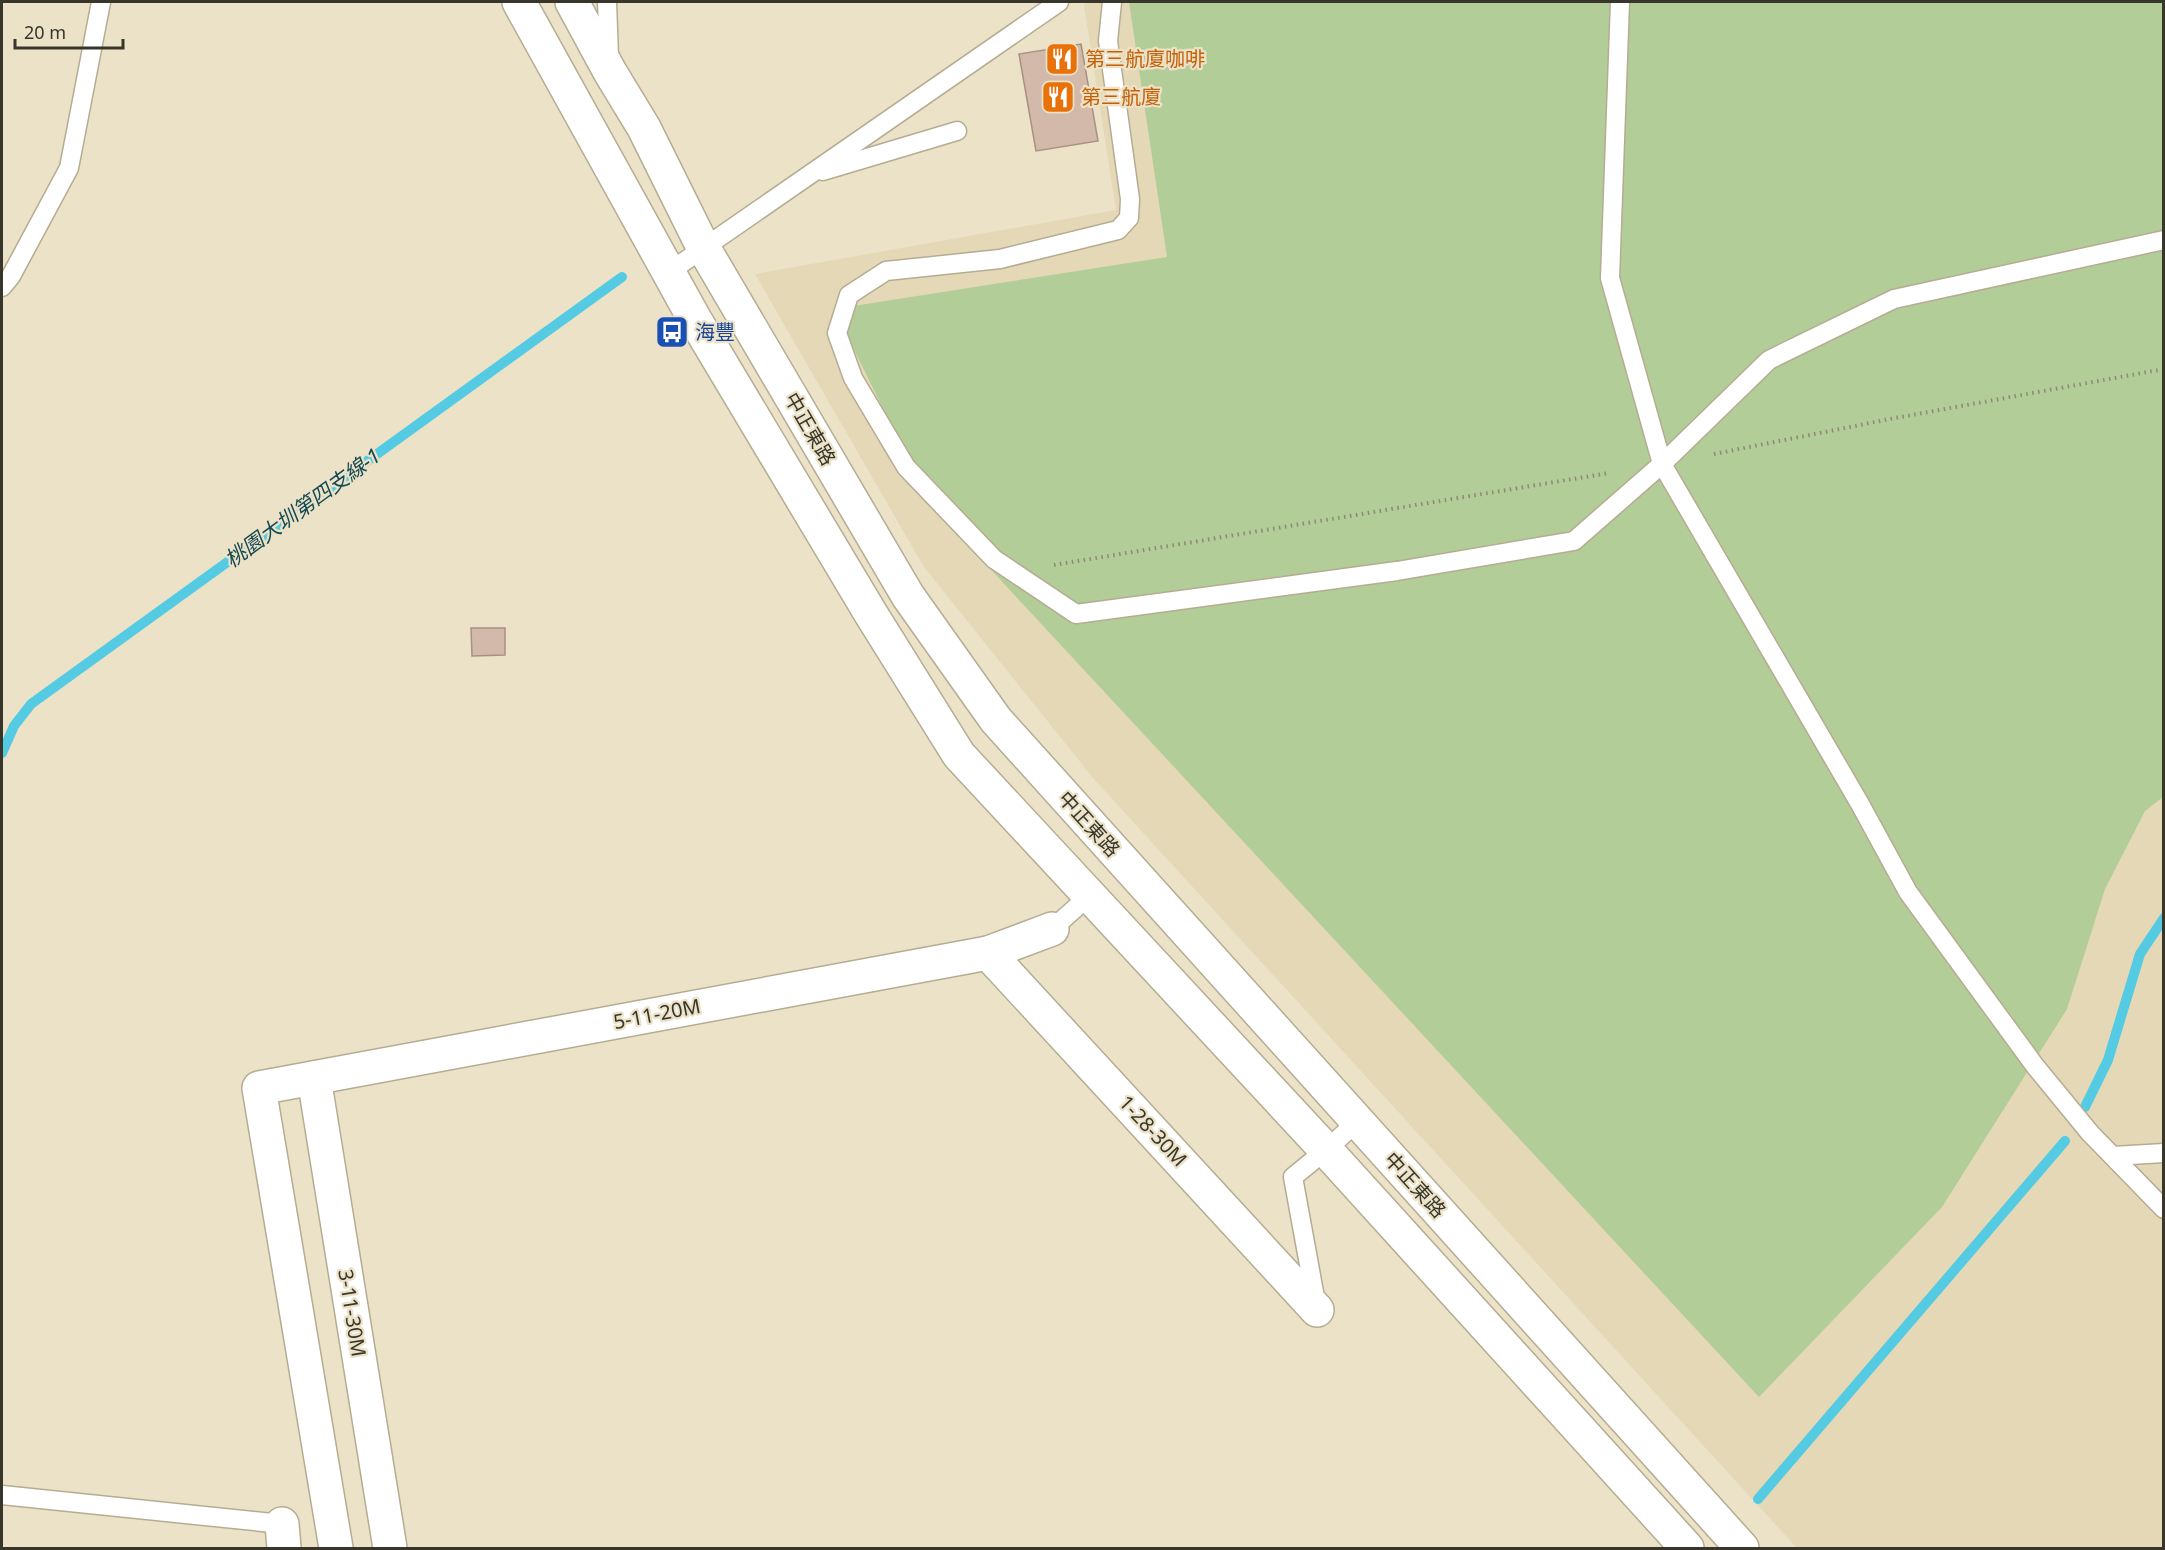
<svg xmlns="http://www.w3.org/2000/svg" width="2165" height="1550" font-family="'Noto Sans','Noto Sans TC',sans-serif">
<style>
.built{fill:#e4d8b6}
.grass{fill:#b2cd97}
.lines{fill:none;stroke-linecap:round;stroke-linejoin:round}
.stream{stroke:#55cbe3;stroke-width:10}
.building{fill:#d3b9aa;stroke:#a99182;stroke-width:1.5}
.service-casing{stroke:#b5ac93;stroke-width:21}
.minor-casing{stroke:#b5ac93;stroke-width:36}
.secondary-casing{stroke:#b5ac93;stroke-width:36}
.path{stroke:#8e8875;stroke-width:4;stroke-dasharray:1.5 4.5;stroke-linecap:butt}
.service{stroke:#fff;stroke-width:18}
.minor{stroke:#fff;stroke-width:33}
.secondary{stroke:#fff;stroke-width:33}
.labels{text-anchor:middle;stroke-width:4.5;stroke-linejoin:round;paint-order:stroke}
.food-label{font-size:20px;fill:#c56008;stroke:#ebe2c7;text-anchor:start}
.transit-label{font-size:20px;fill:#164399;stroke:#ebe2c7;text-anchor:start}
.street-label{font-size:20px;fill:#38352a;stroke:#ebe2c7}
.water-label{font-size:21px;font-style:italic;fill:#154953;stroke:#ebe2c7}
</style>
<rect width="100%" height="100%" fill="#ebe2c7"/>
<path class="built" d="M1087 2H2163V1548H1797L1094 779 924 567 755 274 1116 210 1084 5Z"/>
<path class="grass" d="M1129 2H2163V797L2145 811 2105 889 2067 1009 1942 1207 1759 1397 930 504 834 309 1167 257Z"/>
<g class="lines">
<g class="stream">
<path d="M2 753 14 726 31 704 622 277"/>
<path d="M2085 1107 2108 1060 2140 954 2164 918"/>
<path d="M1758 1499 2065 1141"/>
</g>
</g>
<g class="building">
<path d="M1081 44 1098 141 1036 151 1019 54Z"/>
<path d="M471 628H505V655L472 656Z"/>
</g>
<g class="lines">
<g class="service-casing">
<g id="service">
<path d="M607 2 609 57"/>
<path d="M1112 2 1108 41 1130 199 1129 218 1118 230 1000 259 886 271 849 295 837 333 853 378 906 467 994 559 1076 614 1397 571 1574 541 1662 464 1769 360 1894 299 2164 240"/>
<path d="M1620 2 1610 278 1662 464 1860 804 1908 892 2035 1066 2090 1133 2164 1209"/>
<path d="M823 171 957 131"/>
<path d="M669 272 1059 2"/>
<path d="M2 287 11 276 69 168 101 2"/>
<path d="M1052 929 1089 896"/>
<path d="M2113 1156 2164 1153"/>
<path d="M1316 1303 1293 1177 1326 1150 1358 1121"/>
<path d="M2 1495 282 1524"/>
</g>
</g>
<g class="minor-casing">
<g id="minor">
<path d="M988 953 1317 1310"/>
<path d="M314 1078 390 1548"/>
<path d="M282 1524 284 1548"/>
<path d="M336 1548 259 1088 988 953 1052 929"/>
</g>
</g>
<g class="secondary-casing">
<g id="secondary">
<path d="M519 2 694 318 871 614 959 755 1326 1150 1687 1548"/>
<path d="M572 2 610 72 644 128 703 247 908 596 996 720 1742 1548"/>
</g>
</g>
<g class="path">
<path d="M1714 454 1890 419 2164 369"/>
<path d="M1054 565 1609 473"/>
</g>
<use href="#service" class="service"/>
<use href="#minor" class="minor"/>
<use href="#secondary" class="secondary"/>
</g>
<defs>
<g id="restaurant-square" transform="scale(1.725)"><rect x="-9" y="-9" width="18" height="18" rx="4" fill="#e8710a" stroke="#ebe2c7"/><path d="M-5-6h1v4h1v-4h1v4h1v-4h1v5L-1.5 .5V6h-2V.5L-5-1ZM5-6V6H3V1.5H1.5Q1.5-4 5-6Z" fill="#fff"/></g>
<g id="bus-square" transform="scale(1.725)"><rect x="-9" y="-9" width="18" height="18" rx="4" fill="#1a4fb4" stroke="#ebe2c7"/><path d="M-5-6H5V4H4V6H2V4H-2V6H-4V4H-5ZM-3.5-4V0h7V-4ZM-3.5 1.2v1.5H-2V1.2ZM2 1.2v1.5H3.5V1.2Z" fill="#fff"/></g>
</defs>
<g fill-rule="evenodd">
<use href="#restaurant-square" x="1062" y="59"/>
<use href="#restaurant-square" x="1058" y="97"/>
<use href="#bus-square" x="672" y="332"/>
</g>
<g class="labels">
<g class="food-label">
<text x="1085" y="66">第三航廈咖啡</text>
<text x="1081" y="104">第三航廈</text>
</g>
<g class="transit-label">
<text x="695" y="339">海豐</text>
</g>
<g class="street-label">
<text transform="translate(810 429) rotate(60)" y="7">中正東路</text>
<text transform="translate(1089 824) rotate(48)" y="7">中正東路</text>
<text transform="translate(657 1014) rotate(-11)" y="7">5-11-20M</text>
<text transform="translate(1153 1131) rotate(47)" y="7">1-28-30M</text>
<text transform="translate(1415 1185) rotate(48)" y="7">中正東路</text>
<text transform="translate(352 1313) rotate(81)" y="7">3-11-30M</text>
</g>
<g class="water-label">
<text transform="translate(303 508) rotate(-36)" y="7">桃園大圳第四支線-1</text>
</g>
</g>
<rect width="2165" height="1550" fill="none" stroke="#38352a" stroke-width="6"/>
<path d="M15 39v9h108v-9" fill="none" stroke="#38352a" stroke-width="3"/>
<text x="24" y="39" font-size="18" fill="#38352a" stroke="#ebe2c7" stroke-width="4.5" paint-order="stroke">20 m</text>
</svg>
